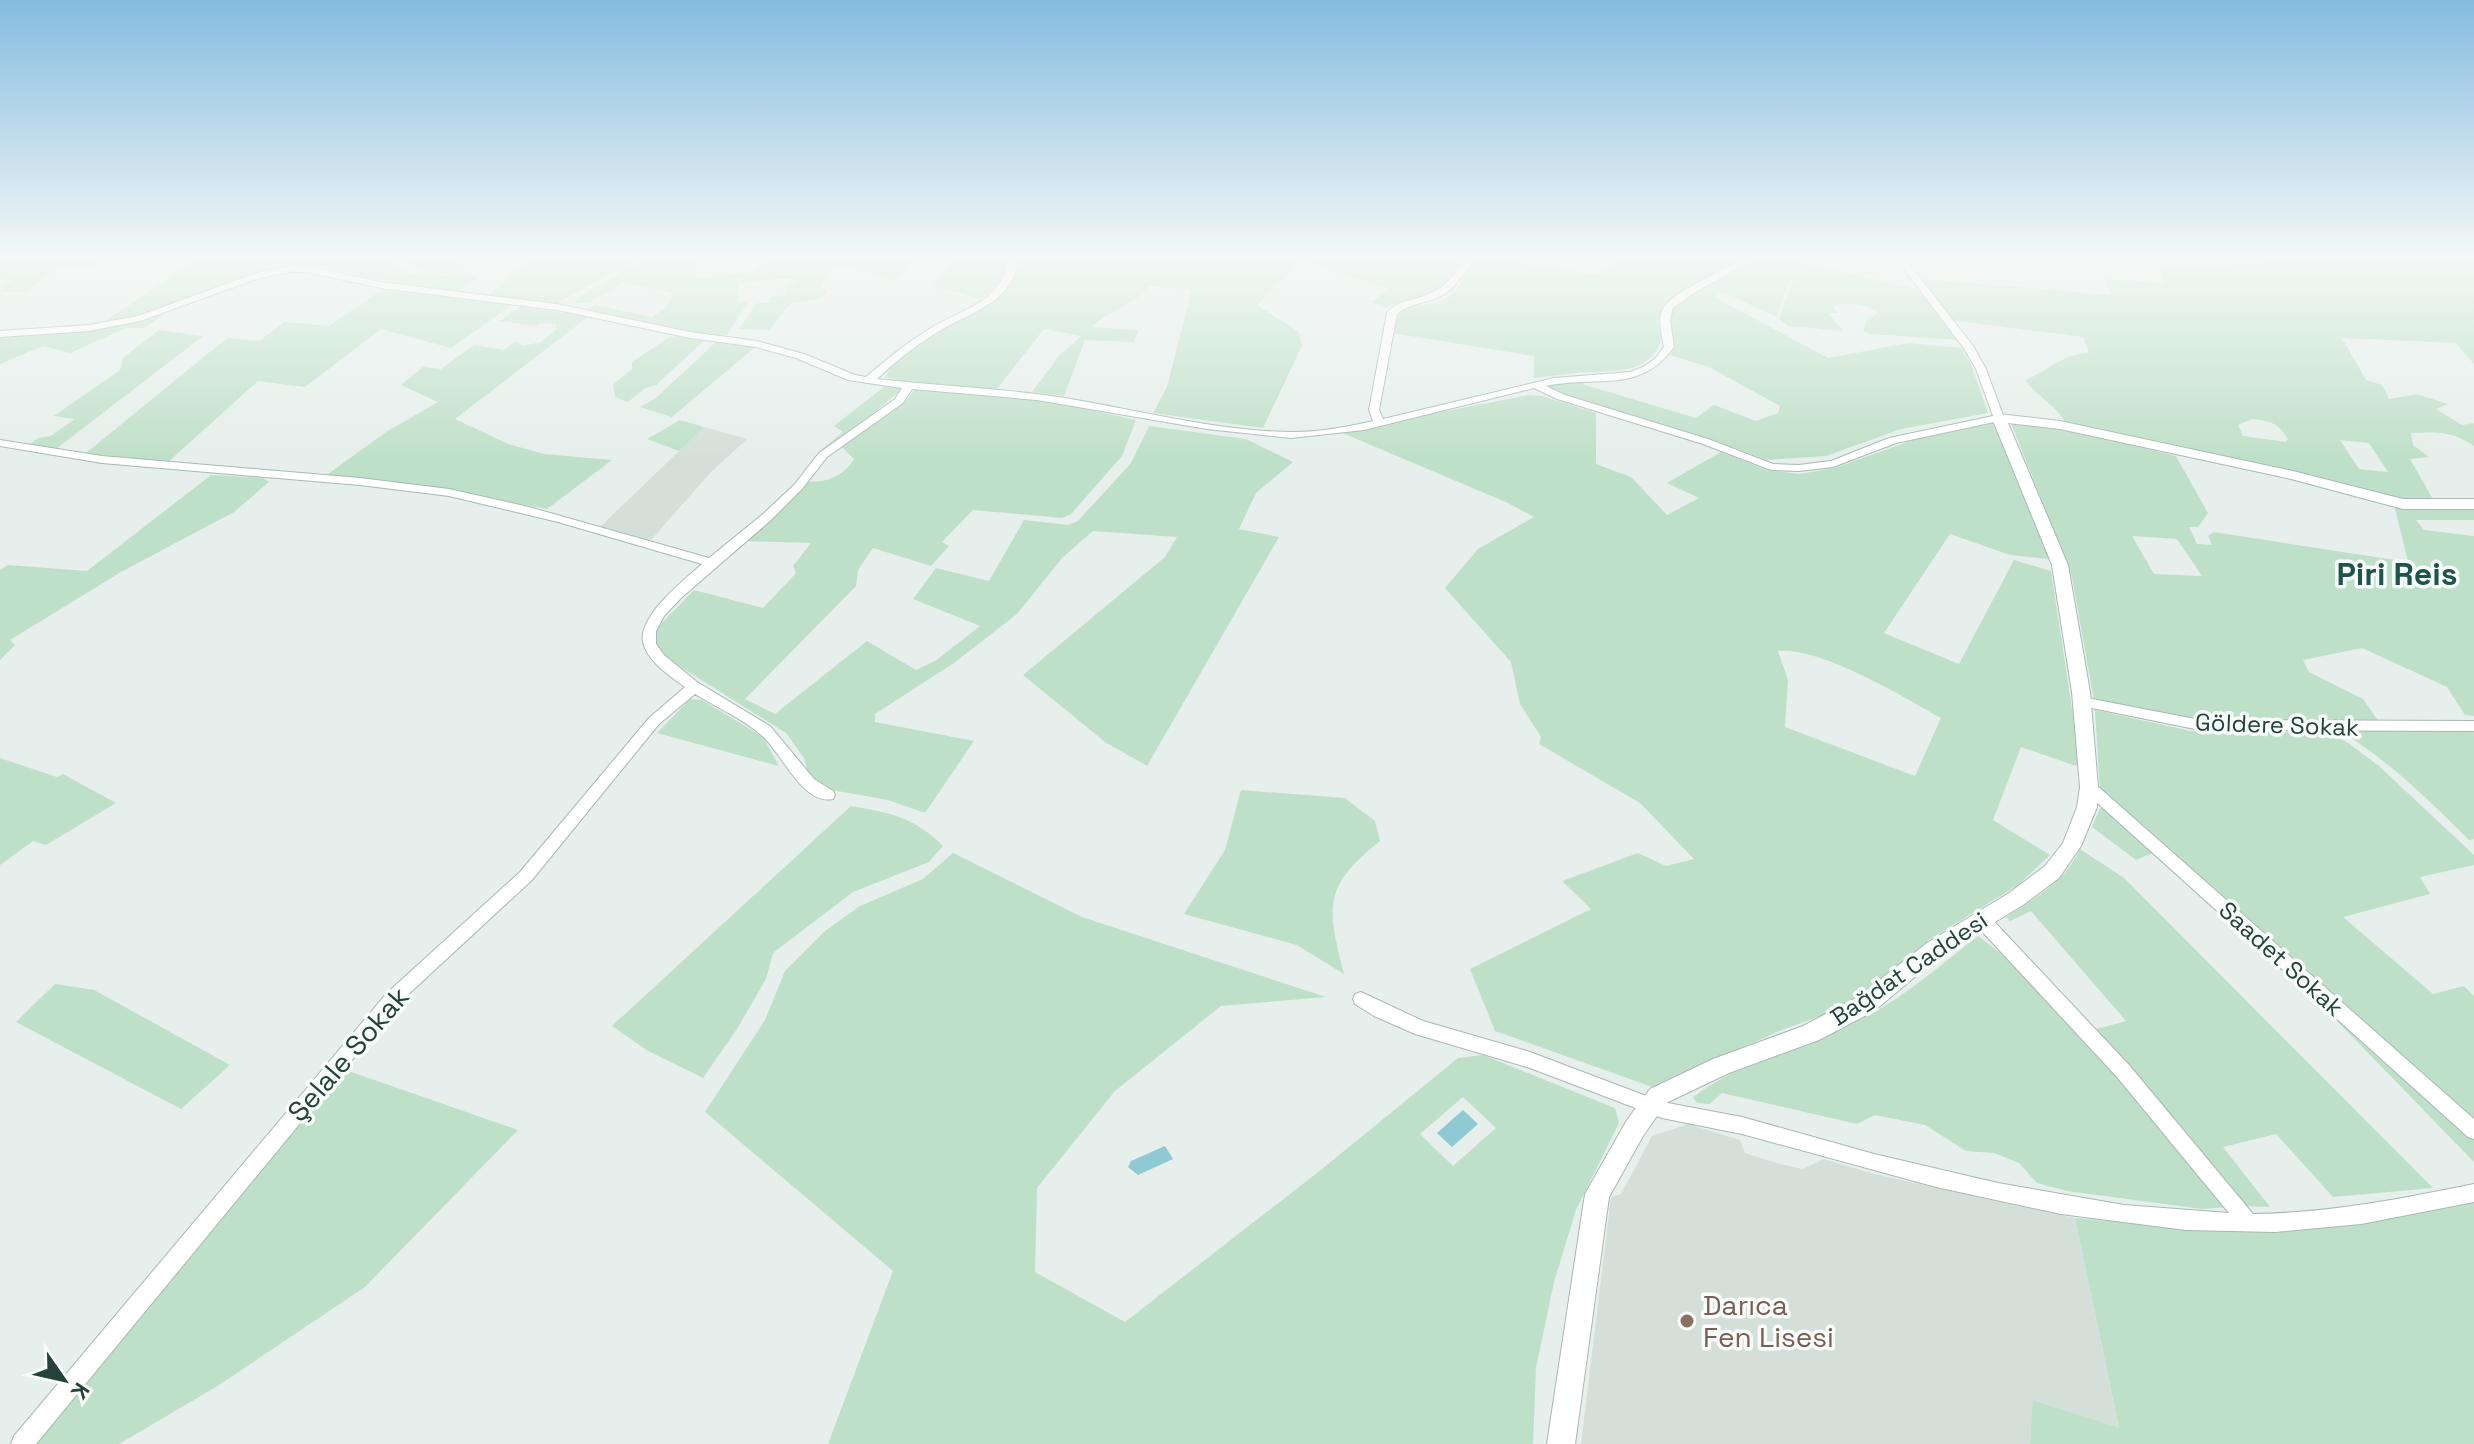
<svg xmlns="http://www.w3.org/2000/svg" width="2474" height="1444" font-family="'Space Grotesk',sans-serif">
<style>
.built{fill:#d4dfda}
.green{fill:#bfe0c8;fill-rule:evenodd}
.water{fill:#8ec9d4}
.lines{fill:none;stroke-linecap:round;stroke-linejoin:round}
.minor-casing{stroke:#a8b8b2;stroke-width:2}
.tertiary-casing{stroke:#a8b8b2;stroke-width:2}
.minor{fill:#fff;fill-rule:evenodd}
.tertiary{fill:#fff;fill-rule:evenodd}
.education-dot{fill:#8d6e63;stroke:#f7fbf9;stroke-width:3}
.labels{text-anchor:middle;stroke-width:7;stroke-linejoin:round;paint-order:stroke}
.street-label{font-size:24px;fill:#24423a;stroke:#f7fbf9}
.near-street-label{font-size:28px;fill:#24423a;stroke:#f7fbf9}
.near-education-label{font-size:28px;fill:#785e54;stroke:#f7fbf9;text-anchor:start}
.district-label{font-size:32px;font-weight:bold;fill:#1f5548;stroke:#f7fbf9}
</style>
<rect width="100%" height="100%" fill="#e6efeb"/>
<g class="built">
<path d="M704 427 747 439 710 473 651 540 600 527Z"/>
<path d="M1688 1124 1740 1140 1745 1153 1780 1164 1803 1169 1824 1159 1874 1174 2075 1218 2119 1429 2034 1400 2030 1444H1581L1611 1197 1621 1194 1652 1136Z"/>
</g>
<g class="green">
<path d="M0 256H108L95 267H58L24 292 0 291 12 280 0 279Z"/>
<path d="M204 256H391C406 288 453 271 480 277L459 291 450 292 356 275 322 265 296 264 259 272 140 315 102 323Z"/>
<path d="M412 256H453L452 263 468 267C451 275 427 274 411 265L409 260Z"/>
<path d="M535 256H643L555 304 488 295Z"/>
<path d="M650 256H671L697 263 694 276 704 278 758 271 759 264 778 262 779 256H917L895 280 850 267H833L819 288 828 290 821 298 791 303 769 330 739 329 757 303H768L770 297 787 295V287L797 281 790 278 738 283 739 301H749L727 335 700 333 587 309 595 305 652 317 667 307 672 293 624 282 590 302 576 303V299Z"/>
<path d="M957 256H1008C1006 276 996 288 980 299L933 286Z"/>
<path d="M1021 256 1044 257 1461 256C1456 270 1445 289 1430 296 1416 302 1401 299 1387 308L1372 302 1389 289 1302 260 1257 305 1299 332 1302 346 1263 428 1153 413 1167 387 1192 289 1148 286C1140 302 1106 312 1092 327L1139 330 1134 342 1085 340 1064 396 1032 392 1059 356 1081 336 1044 329 996 390 912 383 885 377 894 363 1010 283 1019 268 1017 259Z"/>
<path d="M1474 256 1596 275 1625 256H1749L1662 305 1658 323 1662 338C1651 372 1621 371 1590 372 1571 373 1552 376 1534 378V356L1392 333 1398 312C1411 302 1427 307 1441 301 1459 293 1468 271 1474 256Z"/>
<path d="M1769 256H1790L1805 264 1921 290 1956 340 1871 334 1863 331 1869 316 1874 317 1878 311C1865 305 1844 299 1833 307L1838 313H1828L1843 331 1788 326 1779 319 1793 281 1790 280 1776 317 1723 292 1714 297 1828 358 1909 343 1961 348 1972 367 1988 413 1901 429 1826 456 1767 460 1714 440 1562 394 1545 385 1582 381 1585 385 1696 418 1714 405 1756 421 1778 413 1780 406 1709 367 1670 355 1675 347 1669 318 1672 308 1728 273Z"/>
<path d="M2267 256H2374L2396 260V256H2474V364L2456 343 2342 338 2366 380 2382 385 2389 399 2417 394 2448 404 2436 409 2462 425 2474 423V446C2453 431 2436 432 2411 433L2413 445 2429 457 2410 459 2434 501 2408 502 2239 459 2066 423C2056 405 2037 397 2025 380 2048 371 2064 353 2089 353L2083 337 1951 320 1923 279 2112 295 2105 279 2165 283 2158 266 2265 264ZM2252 419C2270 421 2279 423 2288 439L2286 442 2243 436 2238 425ZM2340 440 2369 443 2388 472 2359 469Z"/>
<path d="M383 289 513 304 451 348 381 329 305 387 258 381 168 462 86 453 227 338 259 341 285 322 329 326Z"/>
<path d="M521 306 588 317 455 419 508 444 544 454 612 460 547 509 415 484 324 477 386 432 438 402 401 385 423 367 441 369 474 345 504 350 516 341 523 346 541 342 557 329 555 324 540 323 535 326 500 321Z"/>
<path d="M165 314 143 328H126L70 353 43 346 0 364V338L86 331Z"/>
<path d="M159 330 203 336 56 449 29 445 38 438 51 436 75 419 54 416 120 370 123 358Z"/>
<path d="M671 336 704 341 656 385 645 388 628 402 615 397 613 385 632 369V362Z"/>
<path d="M716 342 755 347 672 417 640 407 656 398Z"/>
<path d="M885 386 901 388 900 391 848 434 819 452 843 432 834 426Z"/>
<path d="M915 389 1054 402 1136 420 1122 456 1071 514 1062 518 973 510 942 542 949 546 931 566 873 548 858 570 856 586 745 699 775 714 867 641 916 670 935 661 980 626 913 599 936 568 989 581 1024 520 1068 525 1078 521 1131 463 1149 426 1246 439 1293 462 1256 493 1239 529 1279 537 1147 766 1105 742 1023 675 1165 557 1177 537 1093 531 1062 558 1017 614 954 663 875 714V722L974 741 925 813 888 800 826 789 809 776 804 758 786 733 655 651 656 629 694 590 763 608 796 573 793 566 811 543 744 541 807 481C826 484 845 475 854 459L842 447 905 402Z"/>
<path d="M1528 395 1542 396 1596 413V464L1631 477 1667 515 1699 498 1667 483 1721 452 1766 470 1799 474 1835 468 1916 439 1993 423 2049 559 2010 555 1950 534 1884 633 1959 664 2014 560 2051 571 2079 754 2076 766 2021 747 1993 820 2050 855 2018 885 1929 940 1877 987 1844 1008 1787 1028 1668 1079 1655 1088 1495 1031 1470 969 1591 909 1562 881 1638 853 1666 866 1694 859 1640 803 1539 744 1541 737 1520 704 1511 662 1445 588 1478 549 1534 517 1508 503 1340 432ZM1778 651C1819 646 1904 697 1941 718L1915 776 1785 727 1788 680Z"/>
<path d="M680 420 704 427 679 451 647 439Z"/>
<path d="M2011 423 2067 429 2176 456 2208 513 2198 527H2189L2197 544 2212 545 2208 536 2214 532 2408 562 2394 504 2425 510 2474 506V520H2416L2424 530 2474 536V716L2465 715 2447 687 2362 648 2303 660 2309 672 2363 699 2379 722 2200 721 2094 701 2072 577ZM2132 536 2177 539 2202 576 2154 574Z"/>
<path d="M211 475 263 478 269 482 234 512 121 572 10 640 15 645 0 660V570L8 565 87 571Z"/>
<path d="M690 699 702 700 763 737 779 766 657 733Z"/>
<path d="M2095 710 2191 731 2327 732 2348 743 2379 766 2474 855V865L2420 877 2430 894 2343 917 2433 994 2464 986 2474 996V1122L2100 789Z"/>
<path d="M2474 729V839L2469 840C2428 799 2389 761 2339 730Z"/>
<path d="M0 758 57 777 63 774 116 803 46 845 33 841 0 865Z"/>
<path d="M1241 790 1345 798 1375 821 1380 841C1322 887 1327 907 1344 974L1297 945 1184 914 1225 850Z"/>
<path d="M851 806C891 813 914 817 943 846L929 862 853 892 773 953 766 979 737 1029 703 1078 648 1051 612 1026Z"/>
<path d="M2100 808 2109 809 2155 852 2136 860 2092 827Z"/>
<path d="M2080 849 2124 878 2433 1188 2333 1197 2276 1134 2223 1147 2270 1207 2241 1206 2089 1031 2126 1021 2031 911 2010 921 2006 917C2035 898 2066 881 2080 849Z"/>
<path d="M953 853 1082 917 1326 997 1221 1006 1115 1091 1037 1188 1035 1272 1125 1322 1322 1169 1458 1058 1483 1055 1615 1108 1619 1123 1576 1210 1554 1282 1536 1368 1533 1444H828L893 1271 705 1112 765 1020 785 971 825 931 860 906 923 879ZM1463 1097 1496 1128 1453 1166 1420 1134Z"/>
<path d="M1978 936 2003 955 2098 1055 2229 1207 2202 1209 2067 1191 2037 1183 2019 1163 1994 1153 1966 1151 1925 1125 1875 1115 1857 1124 1722 1093 1710 1104 1697 1103 1693 1097C1749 1055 1823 1043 1883 1007 1916 987 1947 960 1978 936Z"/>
<path d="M55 984 94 990 230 1065 181 1109 16 1022Z"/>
<path d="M2305 988 2474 1138V1162Z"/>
<path d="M340 1068 518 1130 365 1287 216 1387 119 1444H34Z"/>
<path d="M2474 1202V1444H2030L2033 1400 2119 1428 2075 1218 2229 1232 2311 1228Z"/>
</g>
<g class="water">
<path d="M1463 1110 1478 1124 1452 1147 1437 1133Z"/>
<path d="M1165 1146 1173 1159 1138 1175 1128 1167 1131 1161Z"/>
</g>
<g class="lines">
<g class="minor-casing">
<g id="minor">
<path d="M1009 256H1019C1014 304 971 311 936 333 915 346 895 362 877 379 937 386 998 388 1059 397 1134 409 1219 432 1294 432 1320 432 1347 427 1373 421L1369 410 1387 313C1399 299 1414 301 1429 294 1448 287 1456 271 1466 256H1475C1464 273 1455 292 1434 299 1421 304 1408 304 1397 314L1379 410 1383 419 1554 378 1630 372 1643 367 1655 359 1664 347C1662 335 1657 320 1663 309 1670 293 1733 265 1751 256H1761L1697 291 1673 308 1670 319 1674 347C1639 395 1596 375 1546 386L1565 395 1711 440 1773 464 1799 465 1831 461 1889 438 1993 416 1976 369 1963 347 1894 256H1903L1973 346 1986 369 2004 418 1999 421 1896 443 1833 467 1799 471 1771 470 1703 444 1557 399 1534 388 1364 430 1291 438 1207 429 1037 400 912 389 903 403 827 457 802 489 771 520 681 598 664 616 656 631V644L664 655 697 682 770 726 814 779 833 791 835 795 833 799C802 806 781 750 760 734 741 718 716 707 695 694L659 724 532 880 399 1003 36 1444H11L14 1436 387 993 520 872 649 718 685 687C670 676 647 661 643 642 638 616 684 580 702 564L558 522 449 496 360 485 102 463 0 446V440L102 456 360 478 449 489 529 507 709 558 763 514 794 485 819 453 895 399 902 388 848 380 796 358 756 347 690 338 557 310 381 288 306 272H289L257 279 140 321 89 331 0 337V331L89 325 138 316 251 275 289 266H306L381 282 557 304 690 332 757 341 804 354 855 375 866 377C886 360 907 342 931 328 964 308 1005 301 1009 256Z"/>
<path d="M2082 697 2200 720 2474 721V731L2200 730 2077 705 2075 702 2077 699Z"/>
<path d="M2089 782 2094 783 2474 1119V1139L2468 1137 2084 791 2082 787 2084 783Z"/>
<path d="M1982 913 1988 915 2129 1065 2253 1214C2328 1213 2401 1199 2474 1184V1202L2361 1224 2275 1232 2186 1230 2061 1214 1936 1187 1742 1134 1662 1118 1530 1068 1415 1034 1374 1016 1355 1004 1353 999 1355 994 1361 992 1423 1021 1530 1052 1662 1102 1742 1117 1874 1154 1998 1183 2124 1205 2229 1213 2117 1077 1976 925 1974 920 1976 915Z"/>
</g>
</g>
<g class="tertiary-casing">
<path id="tertiary" d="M1999 414 2060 421 2293 471 2403 499H2474V509H2403L2291 479 2060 429 2008 423 2068 565 2073 594 2090 692 2098 787 2097 807 2081 846 2059 878 2023 905 1941 955 1874 1011 1819 1040 1729 1073 1666 1103 1643 1136 1609 1197 1575 1444H1547L1585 1194 1627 1120 1650 1089 1713 1059 1803 1026 1858 997 1927 943 2009 893 2045 866 2063 843 2077 807 2080 787 2072 692 2052 565 1992 418Z"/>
</g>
<use href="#minor" class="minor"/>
<use href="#tertiary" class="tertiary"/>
</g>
<linearGradient id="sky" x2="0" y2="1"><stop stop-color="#84bce0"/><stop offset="0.56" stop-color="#f4f8f6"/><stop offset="1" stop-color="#f4f8f6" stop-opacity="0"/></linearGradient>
<rect width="2474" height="458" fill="url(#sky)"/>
<circle class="education-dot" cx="1687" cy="1321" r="8"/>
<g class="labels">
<g class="street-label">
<text transform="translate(2277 725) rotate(2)" y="8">Göldere Sokak</text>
<text transform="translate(2281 959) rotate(42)" y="8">Saadet Sokak</text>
<text transform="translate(1909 969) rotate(-34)" y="8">Bağdat Caddesi</text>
</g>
<g class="near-street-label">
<text transform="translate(348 1054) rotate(-49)" y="10">Şelale Sokak</text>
</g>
<g class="near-education-label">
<text x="1703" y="1315">Darıca<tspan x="1703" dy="32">Fen Lisesi</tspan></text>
</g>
<g class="district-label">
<text x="2397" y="585">Piri Reis</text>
</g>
</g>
<g transform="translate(64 1380) rotate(124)" stroke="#f7fbf9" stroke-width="6" paint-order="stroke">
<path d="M0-6L14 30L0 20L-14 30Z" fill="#24423a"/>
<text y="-12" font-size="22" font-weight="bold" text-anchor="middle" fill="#24423a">K</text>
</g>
</svg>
